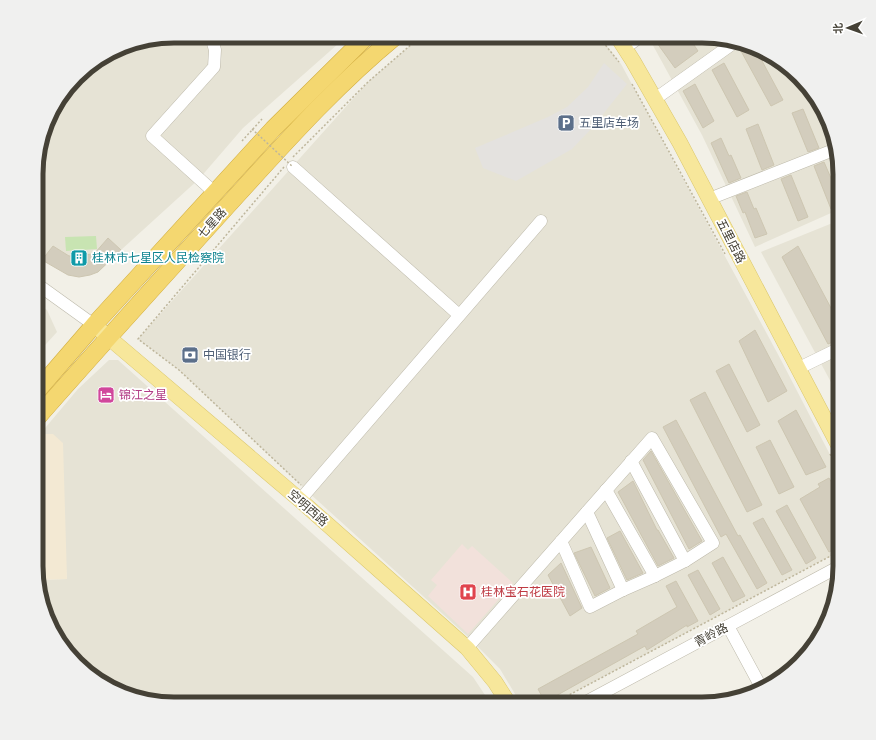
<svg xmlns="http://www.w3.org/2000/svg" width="876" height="740" font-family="Barlow,'Noto Sans SC',sans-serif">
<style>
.residential{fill:#e6e3d5}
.commercial{fill:#f3e9d3}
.medical{fill:#f2e1db}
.pitch{fill:#c8e4b2}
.parking{fill:#e4e2df}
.building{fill:#d3cdbd;stroke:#cdc6b1}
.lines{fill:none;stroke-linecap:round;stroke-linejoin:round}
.minor-casing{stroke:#bdb9aa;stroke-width:13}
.major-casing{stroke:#dbc76c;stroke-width:16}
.highway-casing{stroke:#d2ae41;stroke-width:18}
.path{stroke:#beb69c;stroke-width:1.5;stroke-dasharray:2 2;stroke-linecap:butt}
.minor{stroke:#fff;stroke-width:12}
.major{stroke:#f7e79b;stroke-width:15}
.highway{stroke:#f4d770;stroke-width:17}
.path-bridge{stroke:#beb69c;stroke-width:1.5;stroke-dasharray:2 2;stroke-linecap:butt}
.labels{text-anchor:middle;stroke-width:3.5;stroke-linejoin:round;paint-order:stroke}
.service-label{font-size:12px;fill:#4e5e75;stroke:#fff;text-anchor:start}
.street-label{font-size:12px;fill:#454136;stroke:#fff}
.culture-label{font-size:12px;fill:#0d838f;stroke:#fff;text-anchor:start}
.hotel-label{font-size:12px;fill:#b23c85;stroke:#fff;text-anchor:start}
.health-label{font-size:12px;fill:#be3a42;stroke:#fff;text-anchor:start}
.rim{fill:none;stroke:#454136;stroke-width:5}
</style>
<rect width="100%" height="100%" fill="#f2f0e7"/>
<g class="residential">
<path d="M174 36H347L243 128 199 179 121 250 108 238 94 254 69 256 53 246 42 260 37 256V156L54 105 83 70 129 43Z"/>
<path d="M421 36H599L621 64 781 360 840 474V551L552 704H521L500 669 466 635 307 491 179 370 138 339 368 82Z"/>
<path d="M656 36H711L755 47 800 77 826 113 840 165V209L755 247 702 135 650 40Z"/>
<path d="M840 220V399L761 252Z"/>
<path d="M37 303 47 310 57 332 37 354Z"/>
<path d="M109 360H118L473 677 491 704H174L121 693 76 663 47 619 37 580 67 579 53 434H40L78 389Z"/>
</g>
<path class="commercial" d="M40 434H53L63 443 67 579 37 580 36 575 37 437Z"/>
<path class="medical" d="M462 544 468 550 472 546 513 583 468 634 428 596 437 585 431 580Z"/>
<path class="pitch" d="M96 236 97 249 66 251 65 237Z"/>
<path class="parking" d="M604 63 627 84 592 128 572 149 516 181 483 168 475 148 548 117 567 107 588 87Z"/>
<g class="building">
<path d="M666 36H688L698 51 675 68 657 43Z"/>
<path d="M750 45 754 46 783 100 771 106 741 51Z"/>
<path d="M724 63 749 110 737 117 712 70Z"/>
<path d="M695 84 714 121 703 128 683 91Z"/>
<path d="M803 109 819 148 808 152 792 113Z"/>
<path d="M758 124 774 165 762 170 746 129Z"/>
<path d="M721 138 729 156 731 155 741 178 729 183 711 143Z"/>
<path d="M824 162 840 199V206L831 209 814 166Z"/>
<path d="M791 175 808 217 798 221 781 179Z"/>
<path d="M747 192 754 209 756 208 767 234 755 238 745 212 743 213 736 196Z"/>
<path d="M108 238 121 250 98 272 90 275 79 277 68 275 42 260 53 246 69 256 94 254Z"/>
<path d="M840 240V260H839L833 244Z"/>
<path d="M798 246 840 325V339L828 344 782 257Z"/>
<path d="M755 330 787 391 768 402 739 341Z"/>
<path d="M729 364 760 425 747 432 716 371Z"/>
<path d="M705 392 762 505 747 512 690 400Z"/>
<path d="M796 410 826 467 806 475 778 421Z"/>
<path d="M676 420 738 536 740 535 767 583 757 589 726 534 721 537 663 427Z"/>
<path d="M770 440 794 487 779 494 756 447Z"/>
<path d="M651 451 702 541 689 549 643 460Z"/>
<path d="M829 478 840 497V546L829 552 800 499 820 487 818 484Z"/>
<path d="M633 481 657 530H658L674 558 658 566 618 492Z"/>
<path d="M787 505 816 558 806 564 776 511Z"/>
<path d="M763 518 792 570 782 575 753 523Z"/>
<path d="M620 531 643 573 627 580 607 538Z"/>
<path d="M591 547 610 588 595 596 574 553Z"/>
<path d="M723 557 745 596 733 602 712 563Z"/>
<path d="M561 563 582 608 570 616 548 575Z"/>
<path d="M698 570 720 609 710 615 688 575Z"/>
<path d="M676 581 698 621 687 627V625L647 650 645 646 545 702 538 689 638 634 636 631 677 607 666 586Z"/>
</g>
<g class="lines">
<g class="minor-casing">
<g id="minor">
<path d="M211 36 215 50 214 67 152 136 215 193"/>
<path d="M625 48 641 36"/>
<path d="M655 99 735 42"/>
<path d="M293 167 459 315"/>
<path d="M709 199 836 149"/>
<path d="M37 284 94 325"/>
<path d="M799 368 840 348"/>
<path d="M631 461 685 561"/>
<path d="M606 490 655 576"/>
<path d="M300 500 541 221"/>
<path d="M587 512 623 590"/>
<path d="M728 626 762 689"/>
<path d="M467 648 652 438 713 543 685 561 655 576 623 590 590 607 561 541"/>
<path d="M582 704 840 566"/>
</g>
</g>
<g class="major-casing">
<g id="major">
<path d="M617 36 633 61 680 143 840 448"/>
<path d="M94 325 300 500 467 648 495 682 509 704"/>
</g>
</g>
<g class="highway-casing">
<g id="highway">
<path d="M37 391 94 325 273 129 367 36"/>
<path d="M37 418C100 346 165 275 229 204 282 146 335 86 396 36"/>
</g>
</g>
<g class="path">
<path d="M598 36 619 62"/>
<path d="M632 84 725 254"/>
<path d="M242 141 262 119"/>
<path d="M293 157 368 82 421 36"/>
<path d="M284 167 138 339 179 370 301 485"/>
<path d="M830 454 840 474"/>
<path d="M552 704 840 551"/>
</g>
<use href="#minor" class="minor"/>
<use href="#major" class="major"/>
<use href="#highway" class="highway"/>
<path class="path-bridge" d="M252 129 293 167"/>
</g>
<defs>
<g id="parking-square" transform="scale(0.9)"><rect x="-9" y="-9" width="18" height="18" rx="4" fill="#5c6f8a" stroke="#fff"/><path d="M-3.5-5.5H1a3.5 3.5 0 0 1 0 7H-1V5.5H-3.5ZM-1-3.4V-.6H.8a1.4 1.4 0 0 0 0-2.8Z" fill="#fff"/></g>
<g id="building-square" transform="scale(0.9)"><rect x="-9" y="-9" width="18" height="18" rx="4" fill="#0f9aa8" stroke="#fff"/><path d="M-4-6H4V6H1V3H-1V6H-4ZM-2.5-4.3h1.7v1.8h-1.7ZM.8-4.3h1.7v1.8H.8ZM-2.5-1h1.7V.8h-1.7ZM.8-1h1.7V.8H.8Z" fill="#fff"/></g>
<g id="bank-square" transform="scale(0.9)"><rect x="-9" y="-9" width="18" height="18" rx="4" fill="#5c6f8a" stroke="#fff"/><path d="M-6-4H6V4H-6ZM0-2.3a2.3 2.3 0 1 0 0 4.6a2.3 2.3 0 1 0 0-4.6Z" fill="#fff"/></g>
<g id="hotel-square" transform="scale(0.9)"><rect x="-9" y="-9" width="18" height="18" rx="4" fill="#d1479c" stroke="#fff"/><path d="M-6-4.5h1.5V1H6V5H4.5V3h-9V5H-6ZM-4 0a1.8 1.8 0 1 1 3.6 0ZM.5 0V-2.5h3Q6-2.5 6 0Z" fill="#fff"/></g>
<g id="hospital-square" transform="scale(0.9)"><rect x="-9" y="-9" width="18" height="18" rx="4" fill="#e0444e" stroke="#fff"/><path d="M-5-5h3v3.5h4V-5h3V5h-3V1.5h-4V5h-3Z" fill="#fff"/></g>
</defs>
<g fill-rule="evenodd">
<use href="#parking-square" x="566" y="123"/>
<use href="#building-square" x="79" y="258"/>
<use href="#bank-square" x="190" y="355"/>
<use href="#hotel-square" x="106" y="395"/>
<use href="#hospital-square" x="468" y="592"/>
</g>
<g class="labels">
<g class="service-label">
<text x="579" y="127">五里店车场</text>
<text x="203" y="359">中国银行</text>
</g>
<g class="street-label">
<text transform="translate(212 223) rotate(-48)" y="4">七星路</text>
<text transform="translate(731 241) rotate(63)" y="4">五里店路</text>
<text transform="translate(308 508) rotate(41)" y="4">空明西路</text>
<text transform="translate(711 635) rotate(-28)" y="4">青岭路</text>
</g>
<g class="culture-label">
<text x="92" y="262">桂林市七星区人民检察院</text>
</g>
<g class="hotel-label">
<text x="119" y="399">锦江之星</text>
</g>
<g class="health-label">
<text x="481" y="596">桂林宝石花医院</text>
</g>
</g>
<path d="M0 0H876V740H0ZM174 43H702A131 131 0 0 1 833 174V566A131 131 0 0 1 702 697H174A131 131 0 0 1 43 566V174A131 131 0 0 1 174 43Z" fill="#f0f0ef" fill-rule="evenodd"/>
<path class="rim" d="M174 43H702A131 131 0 0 1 833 174V566A131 131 0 0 1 702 697H174A131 131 0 0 1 43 566V174A131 131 0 0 1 174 43Z"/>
<g transform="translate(848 28) rotate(268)" stroke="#ffffff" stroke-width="3" paint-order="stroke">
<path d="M0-3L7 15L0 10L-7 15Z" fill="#454136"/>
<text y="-6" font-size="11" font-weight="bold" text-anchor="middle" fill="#454136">北</text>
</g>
</svg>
